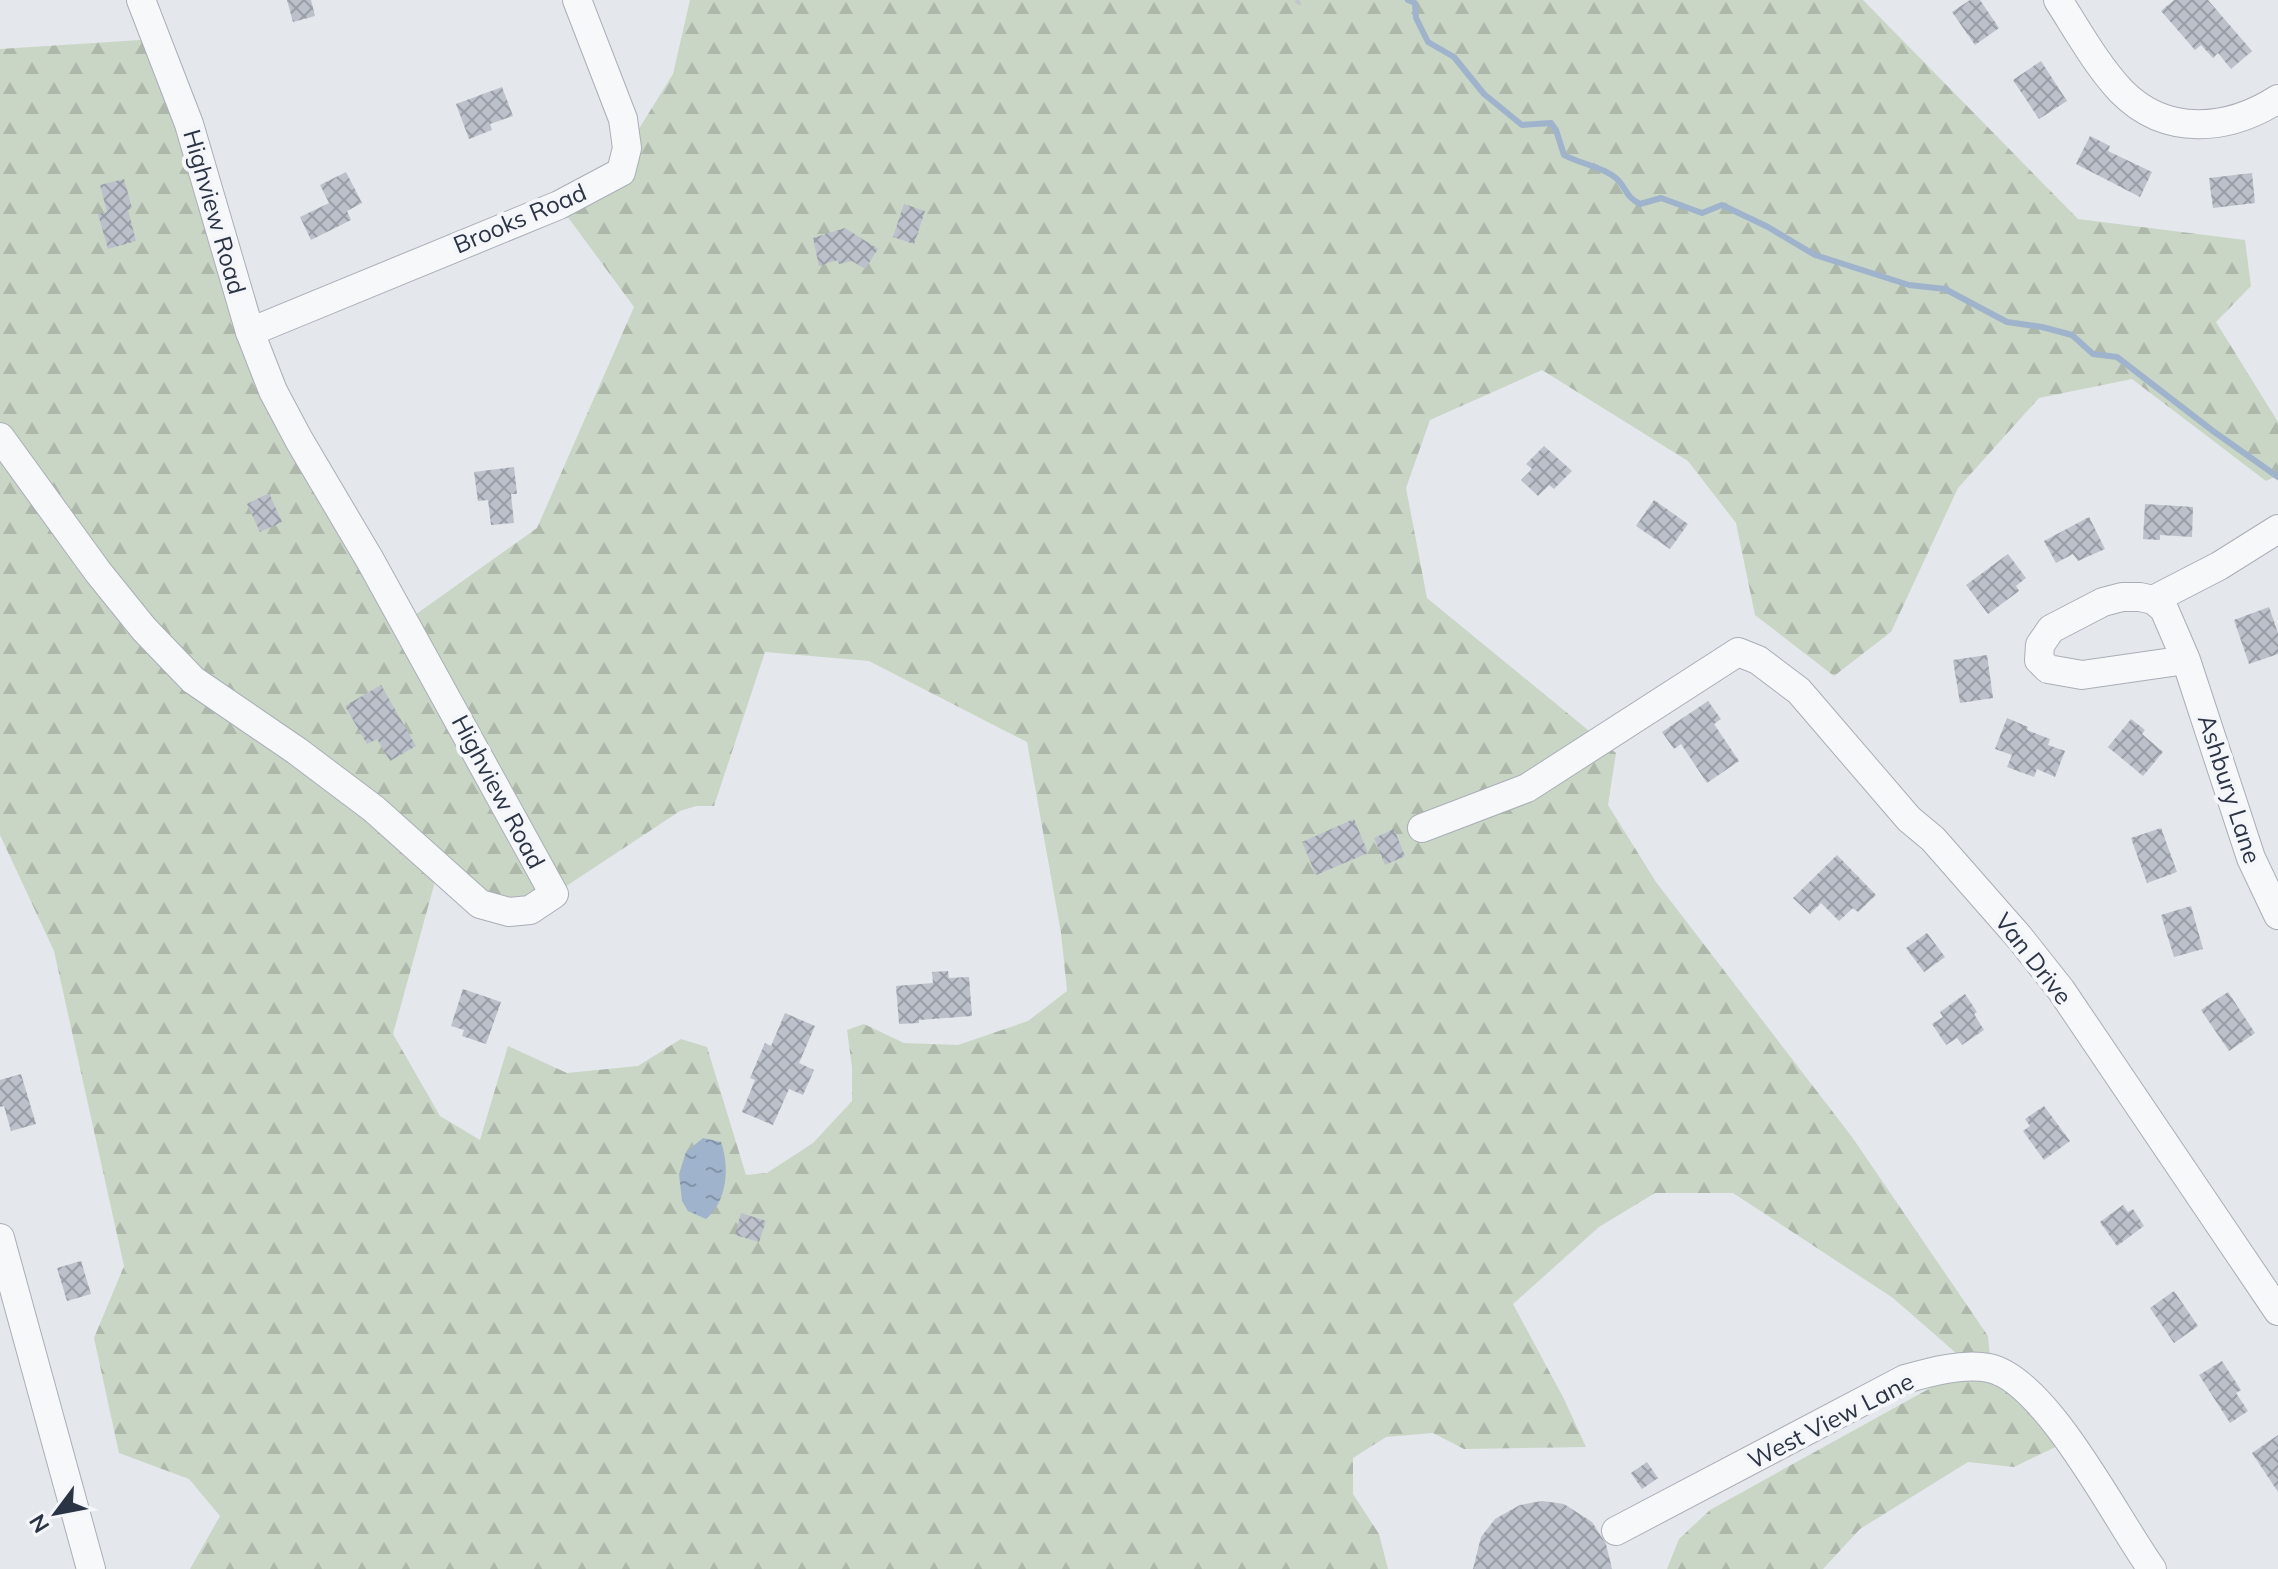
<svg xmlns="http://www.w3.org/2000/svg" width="2278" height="1569" font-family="Mulish,sans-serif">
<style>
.forest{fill:url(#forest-firs);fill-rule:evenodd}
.water{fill:url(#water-ripples)}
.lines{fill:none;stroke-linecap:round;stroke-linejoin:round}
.stream{stroke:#9fb4cc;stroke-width:6}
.building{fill:url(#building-cross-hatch)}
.minor-casing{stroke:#a9aeb7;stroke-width:30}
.path{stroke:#c2c5cb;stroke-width:4;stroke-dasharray:6 6;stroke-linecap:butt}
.minor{stroke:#f7f8fa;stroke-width:28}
.labels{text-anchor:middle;stroke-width:8;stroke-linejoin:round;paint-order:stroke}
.street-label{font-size:24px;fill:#2b3445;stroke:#f4f6f9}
</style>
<defs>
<pattern id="forest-firs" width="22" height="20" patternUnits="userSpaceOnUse" patternTransform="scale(2)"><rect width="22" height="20" fill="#c9d6c5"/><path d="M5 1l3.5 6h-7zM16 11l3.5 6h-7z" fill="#adb8ab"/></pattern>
<pattern id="water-ripples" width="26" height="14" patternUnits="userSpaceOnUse" patternTransform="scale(2)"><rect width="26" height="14" fill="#9fb4cc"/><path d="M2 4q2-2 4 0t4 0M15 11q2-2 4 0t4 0" fill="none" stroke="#8293a7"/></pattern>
<pattern id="building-cross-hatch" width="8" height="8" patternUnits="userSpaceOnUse" patternTransform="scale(2)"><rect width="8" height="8" fill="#bbc0ca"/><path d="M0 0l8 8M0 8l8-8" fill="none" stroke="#989da6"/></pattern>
</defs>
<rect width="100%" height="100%" fill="#e4e7ec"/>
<path class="forest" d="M690 0H1863L2078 219 2245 240 2251 286 2216 322 2278 422V475L2266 481 2132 379 2039 398 1958 488 1891 632 1834 676 1755 615 1736 523 1688 461 1542 370 1430 420 1406 488 1427 598 1616 753 1608 805 1656 882 1852 1137 1988 1336 1991 1368 2070 1440 2014 1467 1968 1462 1860 1529 1823 1569H1667L1679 1539 1710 1510 1934 1386 1943 1370 1972 1367 1893 1298 1733 1193H1655L1599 1227 1513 1304 1564 1399 1586 1447 1464 1449 1433 1433 1386 1437 1353 1458V1494L1379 1534 1388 1569H190L220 1516 189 1479 119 1453 94 1338 124 1266 54 951 0 835V49L156 39 250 332 405 622 537 528 634 307 559 205 627 148 673 74ZM765 652 869 661 1027 742 1061 933 1067 991 1028 1021 958 1045 904 1043 864 1024 847 1030 852 1067V1101L813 1143 767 1173 746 1175 707 1047 681 1039 638 1066 567 1073 508 1046 480 1140 440 1116 393 1034 439 867 509 912 530 910 680 811 696 806H714Z"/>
<path class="water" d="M703 1138 721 1142C730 1168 727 1201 706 1219L688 1211 682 1201 679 1174 686 1152Z"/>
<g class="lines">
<path class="stream" d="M1408 0 1415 3 1416 18 1428 42 1454 57 1484 94 1522 125 1551 123 1556 130 1564 155C1580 164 1605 167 1618 180 1628 191 1625 196 1640 204L1661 198 1702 213 1722 205 1768 227 1815 255 1909 285 1945 289 2007 322 2042 327 2072 335 2093 354 2117 357 2213 431 2278 477"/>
</g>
<g class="building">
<path d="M287 0H311L315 16 293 22Z"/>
<path d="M1970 0H1980L1999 28 1975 45 1952 12Z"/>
<path d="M2174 0H2208L2252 51 2231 69 2218 53 2213 58 2201 45 2195 50 2161 11Z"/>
<path d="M2041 61 2067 101 2039 119 2013 80Z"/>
<path d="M502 87 513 116 490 124 492 130 469 139 456 104Z"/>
<path d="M2090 136 2110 146 2108 151 2152 172 2140 197 2076 164Z"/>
<path d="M346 172 362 203 347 211 351 220 311 240 300 217 329 203 320 185Z"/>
<path d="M2252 173 2255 203 2213 208 2209 178Z"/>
<path d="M124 179 132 208 128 210 136 241 108 249 98 214 107 212 100 185Z"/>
<path d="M904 204 925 211 914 244 893 237Z"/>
<path d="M845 228 878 249 865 269 852 261 839 264 838 260 819 266 813 238Z"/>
<path d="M1544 446 1572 471 1554 489 1549 485 1538 496 1521 480 1532 469 1526 464Z"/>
<path d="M514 467 517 494H511L514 523 491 525 488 500 478 501 474 472Z"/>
<path d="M269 493 282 522 260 532 247 504Z"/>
<path d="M1654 500 1688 524 1670 549 1636 526Z"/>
<path d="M2145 504 2193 507 2192 537 2160 535V540L2143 539Z"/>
<path d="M2089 517 2105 549 2078 561 2073 554 2056 563 2044 541Z"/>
<path d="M2008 554 2026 578 2016 586 2019 591 1988 614 1966 585Z"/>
<path d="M2269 607 2278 633V654L2249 664 2234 620Z"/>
<path d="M1987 655 1993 698 1960 703 1953 660Z"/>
<path d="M381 685 416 746 390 761 377 739 367 744 345 706Z"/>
<path d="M1708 701 1721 719 1714 724 1739 761 1707 783 1681 744 1674 749 1662 732Z"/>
<path d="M2007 718 2028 727 2027 730 2050 739 2048 745 2065 751 2055 777 2037 769 2034 777 2007 767 2012 755 1995 749Z"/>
<path d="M2131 719 2145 730 2142 734 2163 752 2143 776 2108 747Z"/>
<path d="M1354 819 1368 853 1316 875 1302 842Z"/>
<path d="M2161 828 2177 872 2147 883 2131 838Z"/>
<path d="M1394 829 1405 856 1385 865 1374 838Z"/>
<path d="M1837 855 1876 895 1858 912 1853 908 1839 921 1821 903 1810 914 1793 898Z"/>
<path d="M2191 906 2203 949 2174 957 2161 915Z"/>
<path d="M1927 933 1945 957 1924 972 1906 948Z"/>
<path d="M948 971 949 978 969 977 972 1016 919 1020V1023L899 1024 896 986 933 983 932 972Z"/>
<path d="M463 989 501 1002 486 1044 462 1036 464 1030 451 1026Z"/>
<path d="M2228 992 2255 1033 2229 1051 2201 1010Z"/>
<path d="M1965 994 1977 1012 1974 1014 1984 1030 1962 1045 1957 1038 1946 1045 1932 1024 1943 1017 1940 1012Z"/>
<path d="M785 1013 815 1026 799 1063 814 1070 803 1095 789 1089 773 1125 742 1112 755 1080 750 1078 765 1043 771 1046Z"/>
<path d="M21 1074 36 1124 11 1131 4 1106 0 1107V1080Z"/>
<path d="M2044 1106 2070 1141 2044 1160 2023 1131 2030 1126 2025 1119Z"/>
<path d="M2123 1205 2128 1212 2133 1209 2144 1226 2117 1246 2100 1222Z"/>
<path d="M741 1213 766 1221 759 1242 735 1235Z"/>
<path d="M81 1261 91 1294 67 1301 57 1268Z"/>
<path d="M2174 1291 2198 1326 2174 1343 2150 1308Z"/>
<path d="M2222 1361 2241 1390 2236 1393 2248 1411 2230 1423 2199 1375Z"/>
<path d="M2278 1435V1492L2252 1453Z"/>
<path d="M1647 1462 1658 1478 1642 1489 1631 1473Z"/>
<path d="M1542 1501 1564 1504 1592 1522 1606 1544 1612 1569H1473L1481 1537 1495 1519 1520 1505Z"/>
</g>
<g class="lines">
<g class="minor-casing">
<g id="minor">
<path d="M2058 0C2078 31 2096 64 2121 91 2166 137 2228 131 2278 99"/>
<path d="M250 332 559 205 621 172 627 148 623 119 577 0"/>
<path d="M0 437 98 572 144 629 193 680 297 751 374 809 480 904 509 912 530 910 554 894 370 560 299 440 273 391 250 332 189 124 141 0"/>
<path d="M2153 600 2219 566 2278 529"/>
<path d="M2186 660 2082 675 2048 669 2039 660 2040 645 2051 629 2103 602 2122 597H2140L2153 600 2164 609 2186 660 2251 858 2278 915"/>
<path d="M1422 828 1527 788 1738 652 1758 660 1799 691 1909 819 1933 839 2019 937 2061 990 2278 1311"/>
<path d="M0 1238 91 1569"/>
<path d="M1616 1531 1905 1379C1930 1372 1962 1363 1989 1368 2047 1380 2117 1521 2152 1569"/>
</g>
</g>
<path class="path" d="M1296 0 1299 3 1305 0"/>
<use href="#minor" class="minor"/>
</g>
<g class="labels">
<g class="street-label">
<text transform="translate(214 212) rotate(74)" y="8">Highview Road</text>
<text transform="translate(520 219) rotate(-23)" y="8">Brooks Road</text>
<text transform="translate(2229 789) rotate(72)" y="8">Ashbury Lane</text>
<text transform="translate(498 792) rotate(62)" y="8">Highview Road</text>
<text transform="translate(2033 959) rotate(52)" y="8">Van Drive</text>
<text transform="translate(1831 1421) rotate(-27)" y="8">West View Lane</text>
</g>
</g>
<g transform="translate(56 1513) rotate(238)" stroke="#f4f6f9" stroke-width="6" paint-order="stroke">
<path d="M0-6L14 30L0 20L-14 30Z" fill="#2b3445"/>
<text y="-12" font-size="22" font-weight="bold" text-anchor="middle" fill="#2b3445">N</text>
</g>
</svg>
